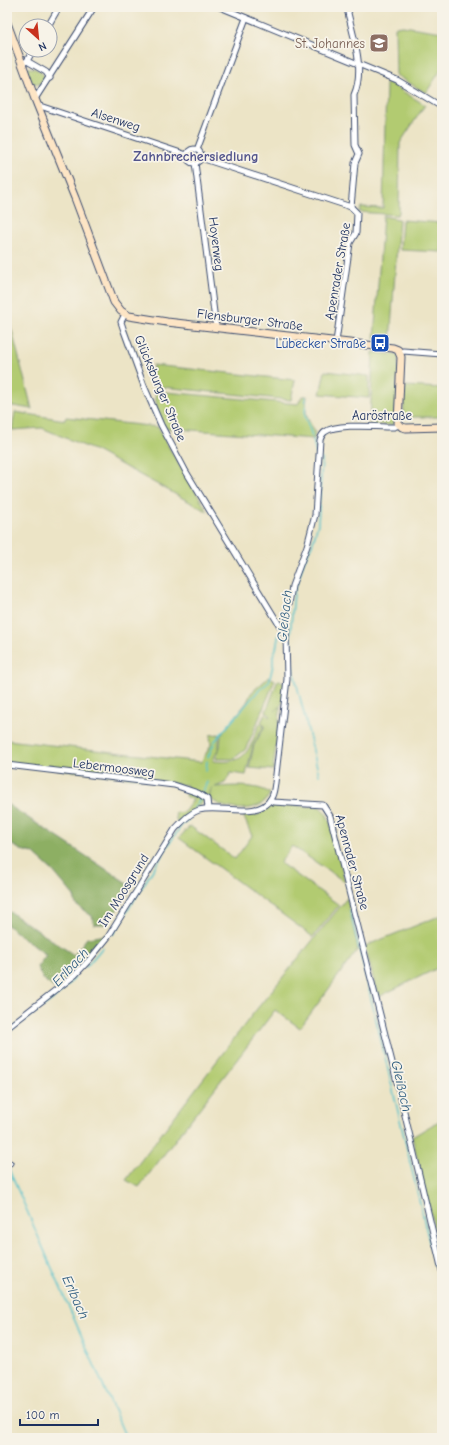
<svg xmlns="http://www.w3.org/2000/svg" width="449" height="1445" font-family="'Comic Neue',sans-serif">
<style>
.green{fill:#b2cb71;stroke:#667d68}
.forest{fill:#8daf63;stroke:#546f60}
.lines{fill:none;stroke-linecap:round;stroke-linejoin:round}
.stream{stroke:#55c3cd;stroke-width:1.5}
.street-casing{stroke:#3a4a6e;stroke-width:7}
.secondary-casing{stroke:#3a4a6e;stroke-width:9}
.street{stroke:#fff;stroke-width:5}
.secondary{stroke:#fde5c5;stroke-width:7}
.labels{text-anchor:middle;stroke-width:3.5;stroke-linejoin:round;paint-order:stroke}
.education-label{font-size:13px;fill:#785e54;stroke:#f7f3e8;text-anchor:end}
.street-label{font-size:13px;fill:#1b2f5e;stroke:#f7f3e8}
.transit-label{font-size:13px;fill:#164399;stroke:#f7f3e8;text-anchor:end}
.neighbourhood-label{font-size:14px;font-weight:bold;fill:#52548c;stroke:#f7f3e8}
.water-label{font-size:14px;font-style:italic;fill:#2c5b7f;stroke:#f7f3e8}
</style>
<rect width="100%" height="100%" fill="#f7f3e8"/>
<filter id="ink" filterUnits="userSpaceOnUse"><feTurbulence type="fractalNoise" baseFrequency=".025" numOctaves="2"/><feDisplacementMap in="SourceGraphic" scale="8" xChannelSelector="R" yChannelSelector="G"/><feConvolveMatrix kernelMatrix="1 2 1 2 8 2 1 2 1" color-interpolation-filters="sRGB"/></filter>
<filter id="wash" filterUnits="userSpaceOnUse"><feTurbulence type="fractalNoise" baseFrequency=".012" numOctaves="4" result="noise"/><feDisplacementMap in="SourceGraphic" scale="16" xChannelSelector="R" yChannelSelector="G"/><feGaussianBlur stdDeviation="0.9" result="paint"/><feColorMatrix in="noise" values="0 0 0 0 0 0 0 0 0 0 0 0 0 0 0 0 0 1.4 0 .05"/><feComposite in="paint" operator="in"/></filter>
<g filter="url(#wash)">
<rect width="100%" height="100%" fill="#ece4c6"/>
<g class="green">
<path d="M403 26 442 32V68L426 93 396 75 395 27Z"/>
<path d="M28 68C35 67 42 71 45 78L44 80 39 84 33 83 31 81 27 69Z"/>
<path d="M386 83 391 84 425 105 400 143 399 213 397 215 359 212 361 207 383 208Z"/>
<path d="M383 216 399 219 390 341 374 339Z"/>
<path d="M402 220 442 223V252L400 250Z"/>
<path d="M7 311 32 409 7 405Z"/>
<path d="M373 352 399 355 395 422 392 425 370 424Z"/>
<path d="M153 365 295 380 291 400 152 386Z"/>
<path d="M325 371 369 376V398L320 394Z"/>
<path d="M405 386 442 388V417H403Z"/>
<path d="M155 391 298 404 302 396H307C305 414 305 416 315 431L314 439 164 428 157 410Z"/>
<path d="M15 412 65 420 66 417 158 427 171 451 208 512 96 451 42 428 12 430Z"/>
<path d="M269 677 275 680 253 733 245 750 233 759H216L220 747 221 735 247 702 251 693Z"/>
<path d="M278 680 285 684 282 704 275 711 281 705 273 770 249 768 254 745 265 726 261 722 265 714 270 717 271 716 266 712Z"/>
<path d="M260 723 264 726 253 745 246 775 231 773 225 783 215 787C230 786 257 784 270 793 264 811 238 811 223 806 218 804 213 801 209 798L212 787 208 798 177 824 175 813 184 812 193 800 185 796 187 785 7 763V740L201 762 211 745 210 735 219 734V747L213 761C248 765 248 750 260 723Z"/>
<path d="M284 805 320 807 326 813 330 822 345 882 292 846 280 863 339 905 313 937 179 838 190 826 235 859 252 836 243 815H258L272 806Z"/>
<path d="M347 898 358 949 300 1028 275 1010 139 1187 126 1180 252 1015Z"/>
<path d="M442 915V966L378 997 365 946Z"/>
<path d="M442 1119V1240L438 1243 412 1137Z"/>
</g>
<g class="forest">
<path d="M7 804 133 887 107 924H94L92 916 76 905 74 896 53 871 33 853 21 850 7 842Z"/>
<path d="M7 910 74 955 87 938 106 935 73 972 54 988 43 979 37 967 46 955 7 925Z"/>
</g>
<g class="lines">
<g class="stream">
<path d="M306 397 305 416 312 436"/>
<path d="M313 439 316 454"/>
<path d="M213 511 225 532"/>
<path d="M208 757 215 741 220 735 258 691 269 682 273 665V655L276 649 279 633"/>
<path d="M206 771 207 761"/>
<path d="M319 775 292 665 290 636 294 593 304 561 312 545 318 524 322 459"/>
<path d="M202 794 207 782"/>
<path d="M194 808 201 797"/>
<path d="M350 911 435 1266"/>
<path d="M113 934 169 844 181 826 188 820"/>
<path d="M86 967 103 947"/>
<path d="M7 1033 56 997 75 978"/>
<path d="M7 1165 126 1438"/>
</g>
</g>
</g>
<g filter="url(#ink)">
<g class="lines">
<g class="street-casing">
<g id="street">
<path d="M220 7 397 80 442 107"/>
<path d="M48 26 59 7"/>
<path d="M27 61 46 72 50 78"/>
<path d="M25 62 27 61 33 50"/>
<path d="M35 99 94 7"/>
<path d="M37 105 187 155"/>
<circle cx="194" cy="156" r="7"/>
<path d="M197 150 246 18"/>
<path d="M201 158 351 207"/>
<path d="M195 163 216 328"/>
<path d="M125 314 121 322 124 331 144 386 161 425 185 470 286 636"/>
<path d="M336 342 350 243 356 233 357 213 351 207 355 163 359 154 355 145 354 95C365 70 354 39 348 13L350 7"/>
<path d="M401 352 403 351 442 354"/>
<path d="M7 765 174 785 198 793 207 799 208 808"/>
<path d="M270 800 273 802 323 805 330 816 398 1086 442 1271"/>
<path d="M7 1028 75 975 90 959 108 937 175 829C182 822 189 813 199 810 219 804 260 820 271 798 274 794 274 788 275 783L287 679 286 636 288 610 292 586 307 546 315 515 320 440C321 437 322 434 325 432 337 423 378 427 394 427L400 425"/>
<path d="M7 1162 10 1163"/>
</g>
</g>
<g class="secondary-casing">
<path id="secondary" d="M7 23 35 99 75 198 114 302 121 311 129 316 167 322 393 348 398 350 401 357 398 423 402 427 406 428 442 427"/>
</g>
<use href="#street" class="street"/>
<use href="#secondary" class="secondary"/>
</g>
</g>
<defs>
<g id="school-square" transform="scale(1)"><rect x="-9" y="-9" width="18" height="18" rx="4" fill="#8d6e63" stroke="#f7f3e8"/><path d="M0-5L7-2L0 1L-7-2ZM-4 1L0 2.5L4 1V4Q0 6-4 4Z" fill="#fff"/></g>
<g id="bus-square" transform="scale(1)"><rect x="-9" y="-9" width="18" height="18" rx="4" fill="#1a4fb4" stroke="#f7f3e8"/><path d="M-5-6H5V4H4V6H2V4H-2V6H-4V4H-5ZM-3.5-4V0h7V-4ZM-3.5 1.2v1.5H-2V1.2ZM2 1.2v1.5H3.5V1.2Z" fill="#fff"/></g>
</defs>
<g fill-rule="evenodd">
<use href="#school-square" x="379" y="43"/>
<use href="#bus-square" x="380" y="343"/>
</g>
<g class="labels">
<g class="education-label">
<text x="365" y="48">St. Johannes</text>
</g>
<g class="street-label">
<text transform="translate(116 119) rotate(18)" y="5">Alsenweg</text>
<text transform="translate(217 244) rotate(83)" y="5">Hoyerweg</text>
<text transform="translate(337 271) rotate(-80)" y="5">Apenrader Straße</text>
<text transform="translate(250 319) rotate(7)" y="5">Flensburger Straße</text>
<text transform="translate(161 388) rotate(67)" y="5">Glücksburger Straße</text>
<text x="382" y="420">Aaröstraße</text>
<text transform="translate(114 767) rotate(7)" y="5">Lebermoosweg</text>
<text transform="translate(353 862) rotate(75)" y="5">Apenrader Straße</text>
<text transform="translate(123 890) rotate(-58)" y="5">Im Moosgrund</text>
</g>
<g class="transit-label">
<text x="366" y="348">Lübecker Straße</text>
</g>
<g class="neighbourhood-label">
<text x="196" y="161">Zahnbrechersiedlung</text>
</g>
<g class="water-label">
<text transform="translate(284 616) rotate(-84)" y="5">Gleißach</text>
<text transform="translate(70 967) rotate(-47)" y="5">Erlbach</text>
<text transform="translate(402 1086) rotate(77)" y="5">Gleißach</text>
<text transform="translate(76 1297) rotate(66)" y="5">Erlbach</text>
</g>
</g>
<rect width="449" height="1445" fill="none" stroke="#f7f3e8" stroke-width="24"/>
<g transform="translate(38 38) rotate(153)"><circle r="19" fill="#f7f3e8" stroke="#9fa5b1"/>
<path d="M0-3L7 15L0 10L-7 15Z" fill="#c8321e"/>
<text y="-6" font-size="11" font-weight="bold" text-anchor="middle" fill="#1b2f5e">N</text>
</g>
<path d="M20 1419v6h78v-6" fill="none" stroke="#1b2f5e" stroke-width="2"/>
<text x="26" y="1419" font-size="12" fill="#1b2f5e" stroke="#f7f3e8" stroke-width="3" paint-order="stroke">100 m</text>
</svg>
